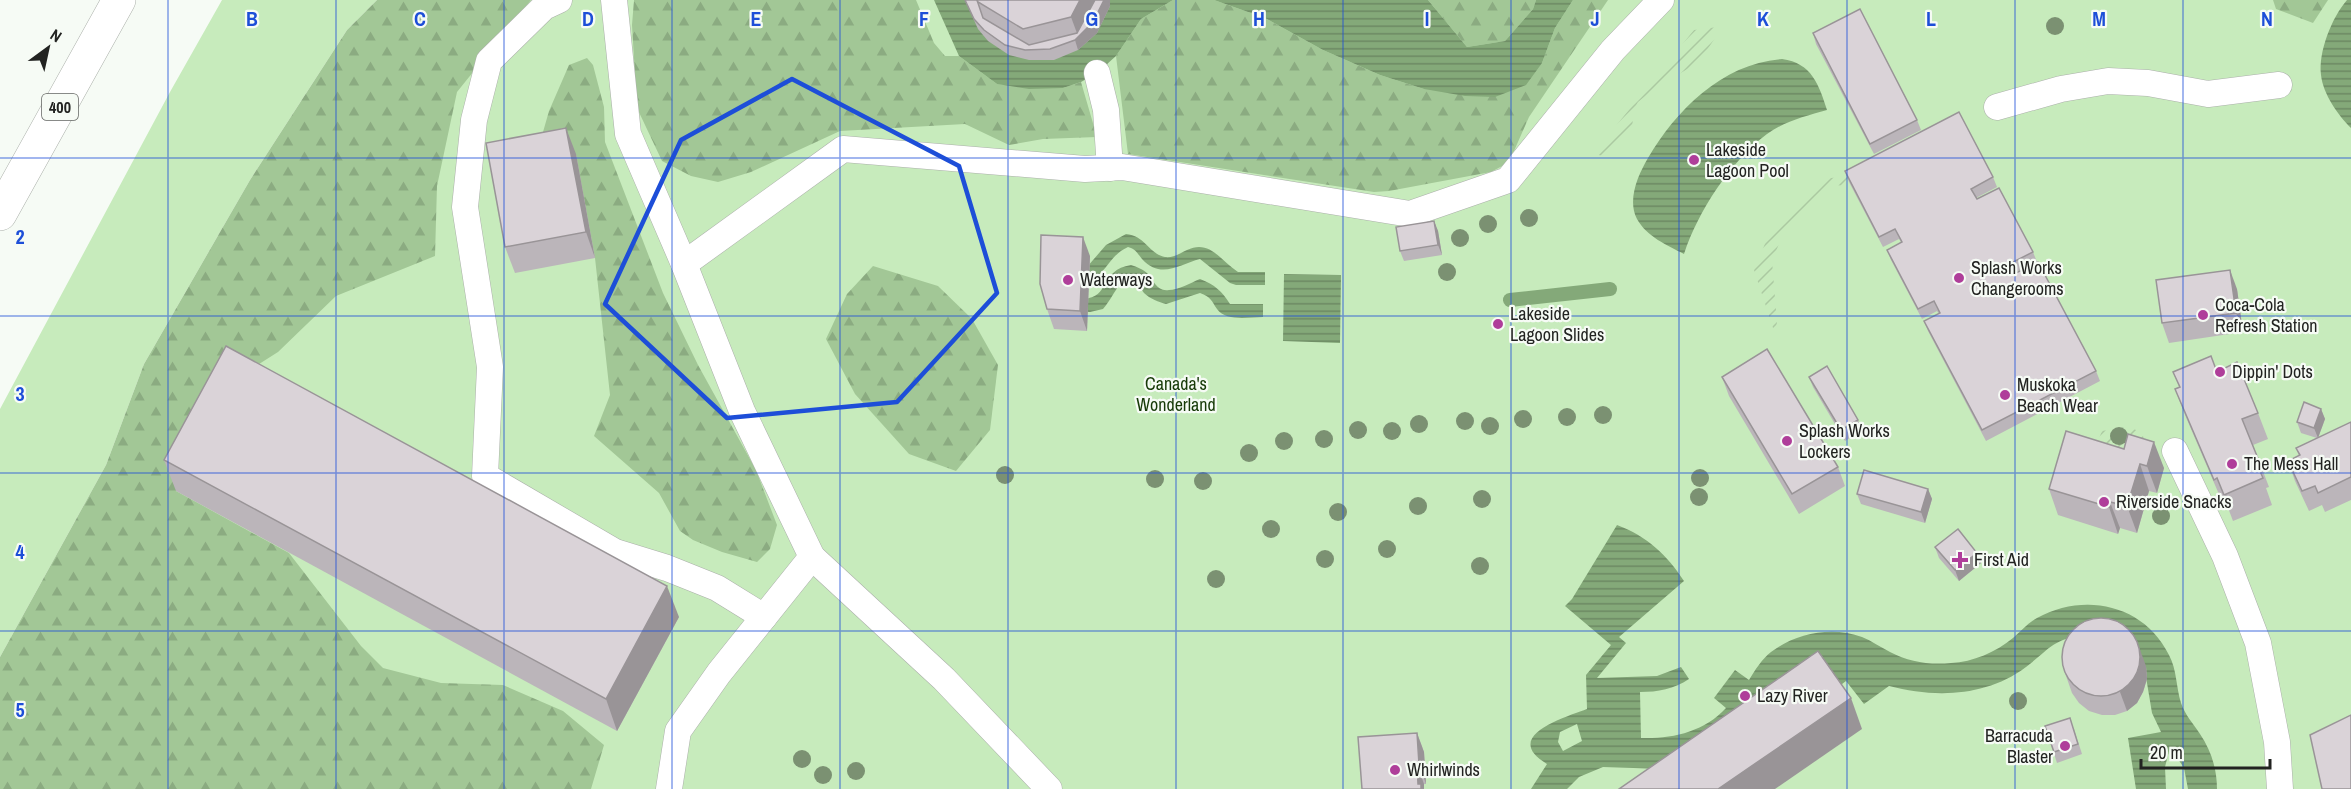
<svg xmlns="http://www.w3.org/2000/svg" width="2351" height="789" font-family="'Archivo Narrow',sans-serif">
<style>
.green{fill:#c7ebbc}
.forest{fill:url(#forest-firs)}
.garden{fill:url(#garden-furrows)}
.water{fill:url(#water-rules);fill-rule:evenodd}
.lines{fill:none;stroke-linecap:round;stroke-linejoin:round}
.stream{stroke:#84a979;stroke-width:14}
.lane-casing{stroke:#abb0aa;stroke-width:27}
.highway-casing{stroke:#abb0aa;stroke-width:34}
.lane{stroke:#fff;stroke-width:26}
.highway{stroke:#fff;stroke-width:33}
.tree{fill:#7b9172}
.wall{fill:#bbb5ba}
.shaded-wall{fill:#999497}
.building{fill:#dad3d8;stroke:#999497;stroke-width:1.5}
.marked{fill:none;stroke:#1d4ed8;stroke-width:4.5;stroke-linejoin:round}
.grid{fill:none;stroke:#1d4ed8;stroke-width:1.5;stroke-opacity:0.55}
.poi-dot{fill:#af3e9a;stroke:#f6fbf5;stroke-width:2}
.labels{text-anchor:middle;stroke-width:4.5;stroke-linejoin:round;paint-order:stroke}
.shield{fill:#f6fbf5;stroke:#626461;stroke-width:1.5}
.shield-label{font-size:16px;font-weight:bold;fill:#222321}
.poi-label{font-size:18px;fill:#222321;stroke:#f6fbf5;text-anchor:start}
.park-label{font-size:18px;fill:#163a07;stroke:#f6fbf5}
.grid-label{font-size:20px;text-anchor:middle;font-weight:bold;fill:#1d4ed8;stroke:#f6fbf5;stroke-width:4.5;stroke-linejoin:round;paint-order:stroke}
</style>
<defs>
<pattern id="forest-firs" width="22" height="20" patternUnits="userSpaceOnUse" patternTransform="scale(1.5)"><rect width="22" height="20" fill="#a2c796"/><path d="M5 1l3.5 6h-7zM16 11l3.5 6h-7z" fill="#8bab81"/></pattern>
<pattern id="garden-furrows" width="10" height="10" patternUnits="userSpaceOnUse" patternTransform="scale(1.5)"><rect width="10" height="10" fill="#c7ebbc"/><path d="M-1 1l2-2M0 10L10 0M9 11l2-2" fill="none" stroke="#abc9a1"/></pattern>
<pattern id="water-rules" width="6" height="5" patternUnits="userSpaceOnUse" patternTransform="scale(1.5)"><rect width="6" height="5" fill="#84a979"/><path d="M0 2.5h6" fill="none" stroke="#6c8963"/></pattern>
</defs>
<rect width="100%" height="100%" fill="#f6fbf5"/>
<g class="green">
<path d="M222 0H377L347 30 250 180 144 364 106 465 0 657V409L170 92Z"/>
<path d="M394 0H2351V789H0Z"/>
</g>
<g class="forest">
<path d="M377 0H531L457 92 437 186 435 256 336 296 278 352 237 378 176 491 289 553 361 646 383 668 441 683 503 685 563 711 604 745 591 789H0V657L106 465 144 364 250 180 347 30Z"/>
<path d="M634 0H916L934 43 945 56H959L997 84 1063 88 1081 82 1097 137 1043 139 1009 145 965 124 840 131 751 172 718 182 691 176 662 161 637 108 632 25Z"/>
<path d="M1173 0H1214L1265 18 1323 50 1380 75 1424 89 1542 63 1555 28 1573 0H1608L1529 117 1514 151 1504 165 1491 172 1389 191 1374 192 1128 154 1116 56 1141 19Z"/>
<path d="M1428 0H1536L1533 9 1505 41 1467 47Z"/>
<path d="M2273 0H2328L2313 23 2276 9Z"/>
<path d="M587 58 593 65 604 107 605 142 663 293 698 365 756 470 777 525 770 549 757 562 722 552 693 540 680 531 659 493 594 436 610 395 595 258 576 155 543 132 549 111 569 65Z"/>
<path d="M873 266 938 286 972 319 998 365 990 430 956 471 909 454 855 394 826 339 847 294Z"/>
</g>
<g class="garden">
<path d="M1726 26 1717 35 1699 62 1654 89 1638 102 1634 109 1632 128 1611 153 1604 156 1593 154 1694 30Z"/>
<path d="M1848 176 1851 186 1833 185 1816 198 1783 234 1772 261 1777 322 1775 334 1754 270 1772 227 1799 198 1823 179Z"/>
<path d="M2126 427C2145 428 2152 453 2161 467L2096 446 2102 431Z"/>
</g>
<g class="water">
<path d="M934 0H1173L1141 19 1116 56 1097 73 1081 82 1063 88 1029 89 997 84 959 56Z"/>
<path d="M1214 0H1428L1467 47 1505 41 1533 9 1536 0H1573L1555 28 1542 63 1526 85 1495 97 1465 96 1424 89 1380 75 1323 50 1265 18Z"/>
<path d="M2347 0H2351V128C2338 115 2323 94 2321 75 2318 52 2332 17 2347 0Z"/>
<path d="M1782 59C1812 63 1819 85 1827 110 1806 116 1785 121 1767 134 1731 161 1698 211 1684 254 1667 245 1647 237 1637 219 1627 200 1638 175 1648 158 1676 110 1723 63 1782 59Z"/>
<path d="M1126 234C1146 236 1149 254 1165 257 1174 258 1180 253 1187 250 1210 239 1221 261 1238 272H1265V285H1236L1230 283 1200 259C1180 264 1161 280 1142 259 1137 253 1136 249 1128 247 1108 256 1106 276 1088 280L1087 267 1106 245Z"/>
<path d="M1131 265C1137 267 1143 269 1148 274 1154 281 1157 292 1169 290 1179 290 1190 283 1200 279 1215 285 1222 291 1230 304H1263V317C1250 317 1226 322 1217 309 1211 300 1211 297 1200 293L1166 304C1159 302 1150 299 1144 293 1137 284 1131 270 1120 284 1114 292 1110 301 1103 309L1090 312 1076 311 1077 298C1112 303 1097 270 1131 265Z"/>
<path d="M1284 274 1341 275 1340 343 1283 341Z"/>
<path d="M1617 525C1647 536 1667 555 1684 581L1619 637 1626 643 1597 678 1657 676 1681 667 1689 679C1674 689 1658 692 1640 692L1641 738C1672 739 1704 732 1726 708L1714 698 1735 670 1749 680C1755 670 1762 659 1771 652 1796 633 1832 626 1862 637 1872 641 1880 647 1890 652 1909 662 1929 665 1951 663 1973 662 1996 652 2013 638 2021 631 2028 623 2037 618 2084 592 2144 604 2169 655 2177 670 2176 687 2181 703 2185 715 2193 723 2200 734 2211 750 2217 769 2217 789H2188L2184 768 2170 747 2165 767 2166 789H2136L2128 738 2161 732 2152 713 2145 671 2084 635C2051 640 2050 649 2026 667 1986 697 1935 698 1889 686L1864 704 1846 681 1829 694 1664 769 1603 767 1579 777 1567 789H1531L1547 764C1500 736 1566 717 1587 709L1586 675 1611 645 1565 606 1572 599ZM1577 724 1582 741 1563 751 1558 742 1560 732Z"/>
</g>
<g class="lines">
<path class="stream" d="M1510 300 1610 289"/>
<g class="lane-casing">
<g id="lane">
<path d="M559 0 544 7 489 61 474 120 465 207 490 367 485 476 615 552 667 568 717 588 764 617"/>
<path d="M614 0 628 134 684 264 742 411 812 557 944 679 1049 789"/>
<path d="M1097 73 1106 110 1110 168"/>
<path d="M1997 107 2061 89 2108 81 2148 83 2208 94 2279 85"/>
<path d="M684 264 843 149 1085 169 1122 167 1410 214 1508 180 1613 50 1661 0"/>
<path d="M2175 451 2225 556 2258 643 2277 742 2280 789"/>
<path d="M669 789 678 731 719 673 812 557"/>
</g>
</g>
<g class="highway-casing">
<path id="highway" d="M0 214 119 0"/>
</g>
<use href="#lane" class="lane"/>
<use href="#highway" class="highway"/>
</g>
<g class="tree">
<circle cx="2055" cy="26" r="9"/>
<circle cx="1529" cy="218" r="9"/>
<circle cx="1488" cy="224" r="9"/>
<circle cx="1460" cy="238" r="9"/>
<circle cx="1447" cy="272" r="9"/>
<circle cx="1603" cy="415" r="9"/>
<circle cx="1567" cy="417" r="9"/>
<circle cx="1523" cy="419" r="9"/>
<circle cx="1465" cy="421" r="9"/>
<circle cx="1419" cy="424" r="9"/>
<circle cx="1490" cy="426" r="9"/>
<circle cx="1358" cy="430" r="9"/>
<circle cx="1392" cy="431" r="9"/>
<circle cx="2119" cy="436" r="9"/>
<circle cx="1324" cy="439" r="9"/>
<circle cx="1284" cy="441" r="9"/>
<circle cx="1249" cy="453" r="9"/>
<circle cx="1005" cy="475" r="9"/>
<circle cx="1700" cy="478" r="9"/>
<circle cx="1155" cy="479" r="9"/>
<circle cx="1203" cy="481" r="9"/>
<circle cx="1699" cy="497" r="9"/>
<circle cx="1482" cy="499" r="9"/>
<circle cx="1418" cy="506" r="9"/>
<circle cx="1338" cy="512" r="9"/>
<circle cx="2161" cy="516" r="9"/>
<circle cx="1271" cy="529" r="9"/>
<circle cx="1387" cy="549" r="9"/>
<circle cx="1325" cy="559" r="9"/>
<circle cx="1480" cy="566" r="9"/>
<circle cx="1216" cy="579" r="9"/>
<circle cx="2018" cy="701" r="9"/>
<circle cx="802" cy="759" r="9"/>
<circle cx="856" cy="771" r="9"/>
<circle cx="823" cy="775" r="9"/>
</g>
<g class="wall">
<path d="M965 0H1110V6L1097 33 1078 50 1054 60H1029L1009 55 988 41 978 29Z"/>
<path d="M1813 33 1917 120 1921 130 1874 154 1816 44Z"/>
<path d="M576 154 595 258 515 273 505 247Z"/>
<path d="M1845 171 1993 177 1997 187 1976 198 2033 252 2037 262 2016 272 2096 371 2100 381 1986 441 1928 331 1924 321 1939 314 1937 311 1922 319 1891 260 1887 250 1901 242 1899 239 1883 247 1849 182Z"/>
<path d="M1434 221 1438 231 1442 255 1404 261 1400 251Z"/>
<path d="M1090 256 1087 331 1054 329 1047 309Z"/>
<path d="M2237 289 2243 332 2169 343 2162 323Z"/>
<path d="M2173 372H2217L2258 413 2268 439 2253 445 2269 487 2266 488 2272 505 2233 521 2227 505 2224 506 2185 415 2175 389 2179 387Z"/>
<path d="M1722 377 1838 467 1845 486 1799 514 1729 396Z"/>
<path d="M1809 377 1858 420 1862 431 1845 441 1813 387Z"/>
<path d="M2321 409 2325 419 2318 438 2351 422V500L2325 512 2322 505 2309 511 2295 481 2288 461 2299 456 2296 448 2317 438 2301 433 2297 422Z"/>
<path d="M2066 431 2164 468 2157 493 2149 491 2137 533 2120 528 2118 534 2058 515 2049 489Z"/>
<path d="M164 460 679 617 617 731 176 491Z"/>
<path d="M1928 489 1932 499 1925 523 1861 504 1857 494Z"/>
<path d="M1935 547 1977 553 1981 563 1959 581 1939 558Z"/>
<path d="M2146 666 2147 679 2143 692 2137 703 2127 711 2115 715H2102L2089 711 2079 703 2072 693 2065 673Z"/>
<path d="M2045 726 2074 729 2082 754 2057 763Z"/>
<path d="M1417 733 1424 752 1426 784 1362 789Z"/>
</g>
<g class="shaded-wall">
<path d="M1080 0H1110V6L1097 33 1078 50 1075 40 1078 36 1071 17Z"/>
<path d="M566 128 576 154 595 258 586 232Z"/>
<path d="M1434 221 1438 231 1442 255 1438 245Z"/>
<path d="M1083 237 1090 256 1087 331 1080 311Z"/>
<path d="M2230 270 2237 289 2243 332 2236 313Z"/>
<path d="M2321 409 2325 419 2318 438 2314 428Z"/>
<path d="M2154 442 2164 468 2157 493 2147 466Z"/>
<path d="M2140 464 2149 491 2137 533 2127 506Z"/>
<path d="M1928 489 1932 499 1925 523 1921 512Z"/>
<path d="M2110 502 2120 528 2118 534 2109 507Z"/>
<path d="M1977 553 1981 563 1959 581 1955 570Z"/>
<path d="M667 586 679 617 617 731 606 699Z"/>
<path d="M2139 647 2146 666 2147 679 2143 692 2137 703 2127 711 2120 692Z"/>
<path d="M1851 698 1862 729 1775 789H1718Z"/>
<path d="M1417 733 1424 752 1426 784 1419 764Z"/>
<path d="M1417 764 1424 784V789H1420L1418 784Z"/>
</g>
<g class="building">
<path d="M965 0H977L983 18 1029 45 1077 33 1095 0H1104L1093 22 1075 40 1050 49 1025 50 1005 45 984 30 974 19Z"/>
<path d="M977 0H1080L1071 17 1023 29 978 2Z"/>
<path d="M1860 9 1917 120 1870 144 1813 33Z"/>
<path d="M1959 112 1993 177 1971 189 1977 199 1999 188 2033 252 2011 263 2016 273 2038 262 2096 371 1982 430 1924 321 1940 313 1934 301 1918 309 1887 250 1902 242 1895 229 1879 237 1845 171Z"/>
<path d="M566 128 586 232 505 247 486 143Z"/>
<path d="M1434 221 1438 245 1400 251 1396 227Z"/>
<path d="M1041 235 1083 237 1080 311 1047 309 1040 284Z"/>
<path d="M2230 270 2236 313 2162 323 2156 280Z"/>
<path d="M226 346 667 586 606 699 164 460Z"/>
<path d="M1767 349 1838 467 1792 494 1722 377Z"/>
<path d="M2211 356 2217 372 2237 362 2258 413 2242 419 2259 461 2256 462 2263 478 2224 495 2217 478 2214 480 2175 389 2180 387 2173 372Z"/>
<path d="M1827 366 1858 420 1841 430 1809 377Z"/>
<path d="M2304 402 2321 409 2314 428 2297 422Z"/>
<path d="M2351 422V477L2318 493 2315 486 2302 491 2288 461 2300 455 2296 448Z"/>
<path d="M2066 431 2124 449 2128 434 2154 442 2147 466 2140 464 2127 506 2110 502 2109 507 2049 489Z"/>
<path d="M1864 470 1928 489 1921 512 1857 494Z"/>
<path d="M1958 529 1977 553 1955 570 1935 547Z"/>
<circle cx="2101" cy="657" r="39"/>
<path d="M1818 651 1851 698 1718 789H1619Z"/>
<path d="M2351 715V789H2322L2310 735Z"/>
<path d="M2070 718 2078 744 2054 752 2045 726Z"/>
<path d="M1417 733 1419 764H1417L1418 784H1421V789H1362L1358 737Z"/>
</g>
<path class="marked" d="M792 79 959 166 997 293 897 402 727 418 605 304 681 140Z"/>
<path class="grid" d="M168 0V789M336 0V789M504 0V789M672 0V789M840 0V789M1008 0V789M1176 0V789M1343 0V789M1511 0V789M1679 0V789M1847 0V789M2015 0V789M2183 0V789M0 158H2351M0 316H2351M0 473H2351M0 631H2351"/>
<g class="poi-dot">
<circle cx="1694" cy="160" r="6"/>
<circle cx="1959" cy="278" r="6"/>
<circle cx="1068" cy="280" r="6"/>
<circle cx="2203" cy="315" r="6"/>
<circle cx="1498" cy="324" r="6"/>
<circle cx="2220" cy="372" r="6"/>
<circle cx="2005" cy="395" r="6"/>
<circle cx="1787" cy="441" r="6"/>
<circle cx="2232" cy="464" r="6"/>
<circle cx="2104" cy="502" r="6"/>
<path d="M1957 551h6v6h6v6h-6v6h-6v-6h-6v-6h6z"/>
<circle cx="1745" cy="696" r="6"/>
<circle cx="2065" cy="746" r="6"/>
<circle cx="1395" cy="770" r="6"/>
</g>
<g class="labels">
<rect class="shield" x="42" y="94" width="36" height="26" rx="4.5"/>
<g class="shield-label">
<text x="60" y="113">400</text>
</g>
<g class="poi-label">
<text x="1706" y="156">Lakeside<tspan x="1706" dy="21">Lagoon Pool</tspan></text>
<text x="1971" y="274">Splash Works<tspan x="1971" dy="21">Changerooms</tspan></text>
<text x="1080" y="286">Waterways</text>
<text x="2215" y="311">Coca-Cola<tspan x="2215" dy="21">Refresh Station</tspan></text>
<text x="1510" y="320">Lakeside<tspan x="1510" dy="21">Lagoon Slides</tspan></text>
<text x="2232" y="378">Dippin' Dots</text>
<text x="2017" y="391">Muskoka<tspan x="2017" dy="21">Beach Wear</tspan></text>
<text x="1799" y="437">Splash Works<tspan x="1799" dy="21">Lockers</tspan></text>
<text x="2244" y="470">The Mess Hall</text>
<text x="2116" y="508">Riverside Snacks</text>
<text x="1974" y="566">First Aid</text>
<text x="1757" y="702">Lazy River</text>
<text x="2053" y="742" text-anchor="end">Barracuda<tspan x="2053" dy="21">Blaster</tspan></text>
<text x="1407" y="776">Whirlwinds</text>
</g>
<g class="park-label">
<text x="1176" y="390">Canada's<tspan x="1176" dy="21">Wonderland</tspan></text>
</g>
</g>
<g class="grid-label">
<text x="252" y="26">B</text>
<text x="420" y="26">C</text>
<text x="588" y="26">D</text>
<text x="756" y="26">E</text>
<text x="924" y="26">F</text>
<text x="1092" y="26">G</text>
<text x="1259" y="26">H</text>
<text x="1427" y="26">I</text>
<text x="1595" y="26">J</text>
<text x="1763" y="26">K</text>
<text x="1931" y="26">L</text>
<text x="2099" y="26">M</text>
<text x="2267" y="26">N</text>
<text x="20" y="244">2</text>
<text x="20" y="401">3</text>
<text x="20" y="559">4</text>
<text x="20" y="717">5</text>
</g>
<g transform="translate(48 48) rotate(33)" stroke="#f6fbf5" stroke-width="4.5" paint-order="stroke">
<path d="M0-4.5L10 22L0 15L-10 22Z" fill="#222321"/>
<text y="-9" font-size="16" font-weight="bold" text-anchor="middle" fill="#222321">N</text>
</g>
<path d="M2141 759v9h129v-9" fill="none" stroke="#222321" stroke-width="3"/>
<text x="2150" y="759" font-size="18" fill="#222321" stroke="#f6fbf5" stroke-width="4.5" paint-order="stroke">20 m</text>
</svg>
